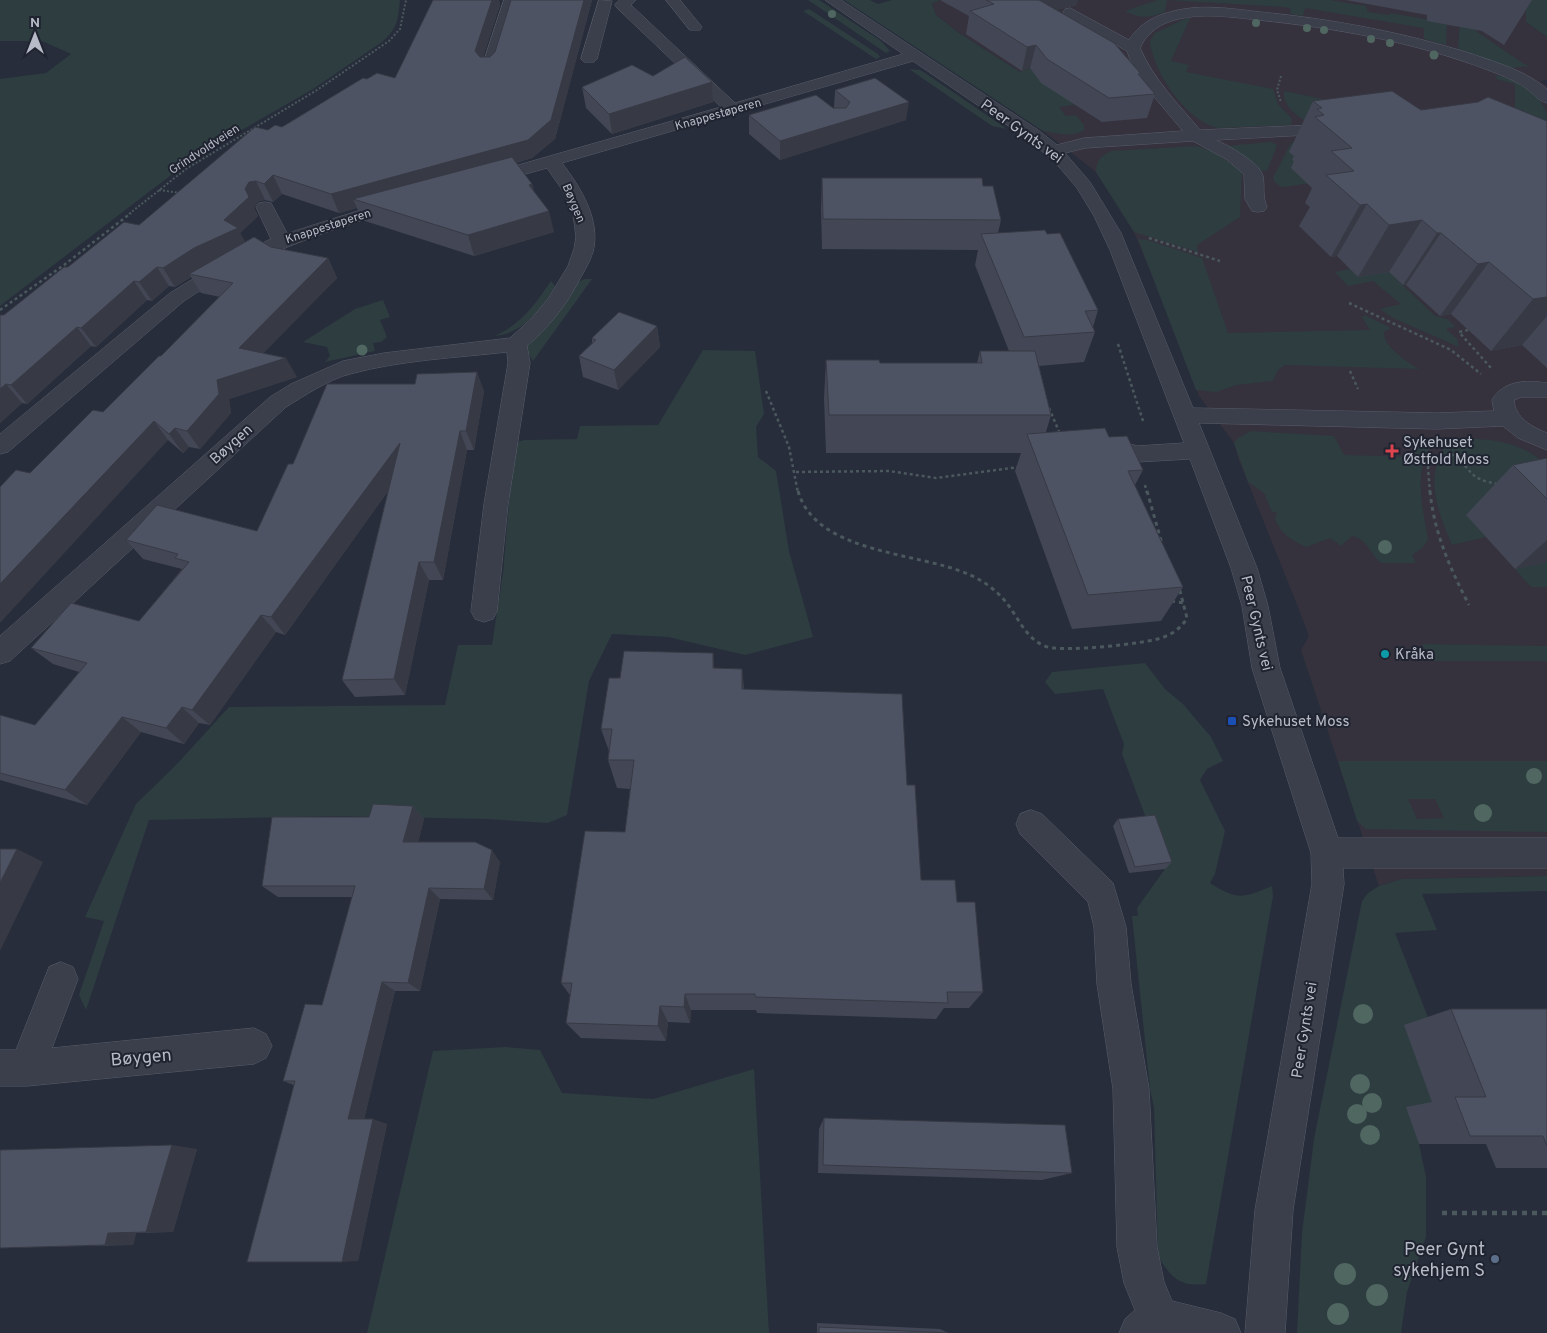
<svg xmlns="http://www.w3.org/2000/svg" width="1547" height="1333" font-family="Overpass,sans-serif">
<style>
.medical{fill:#35323d}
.green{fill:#2d3d40;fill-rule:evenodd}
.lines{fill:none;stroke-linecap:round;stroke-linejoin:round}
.minor-casing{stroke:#595d6a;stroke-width:1}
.path-far3{stroke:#4b585d;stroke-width:2;stroke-dasharray:2 2;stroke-linecap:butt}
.path-far2{stroke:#4b585d;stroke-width:2.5;stroke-dasharray:3 3;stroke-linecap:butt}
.path-far1{stroke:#4b585d;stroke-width:3;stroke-dasharray:4 4;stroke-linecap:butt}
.path{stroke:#4b585d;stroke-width:4.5;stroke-dasharray:5 5;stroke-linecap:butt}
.minor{fill:#3b3f4c;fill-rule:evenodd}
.tree{fill:#506660}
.wall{fill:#434755}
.shaded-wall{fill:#373a45}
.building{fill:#4e5363;stroke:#373a45}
.health-dot{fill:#e0444e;stroke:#202431;stroke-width:2}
.culture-dot{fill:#0f9aa8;stroke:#202431;stroke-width:2}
.transit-dot{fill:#1a4fb4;stroke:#202431;stroke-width:2}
.service-dot{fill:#5c6f8a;stroke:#202431;stroke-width:2}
.labels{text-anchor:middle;stroke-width:4;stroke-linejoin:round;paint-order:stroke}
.far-street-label{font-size:12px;fill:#b7bac7;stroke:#202431}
.street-label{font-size:15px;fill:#b7bac7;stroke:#202431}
.poi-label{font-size:15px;fill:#b7bac7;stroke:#202431;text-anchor:start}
.near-street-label{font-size:18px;fill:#b7bac7;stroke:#202431}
.near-poi-label{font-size:18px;fill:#b7bac7;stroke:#202431;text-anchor:end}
</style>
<rect width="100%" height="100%" fill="#272d3b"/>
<path class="medical" d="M941 0H1526V22L1547 37V80L1539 81 1547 86V876L1402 879 1379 886 1301 650 1309 636 1298 607 1239 460 1234 443 1199 396 1167 311 1134 232 1096 172 1043 131 1014 112 1020 72 959 33 936 15 932 2Z"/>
<g class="green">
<path d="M0 0H400C398 20 398 28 382 42L313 89 235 134 175 172 0 306V79L46 73 71 54 42 41H0Z"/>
<path d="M808 0H819L881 41 890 51 886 53Z"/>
<path d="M844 0H870L878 4 892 0H941L932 3 936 15 959 33 1020 72 1045 64 1094 102 1059 107 1066 116 1076 115 1084 125V130C1074 138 1055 133 1043 131Z"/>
<path d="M1158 0H1330L1366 6 1368 12 1389 15 1391 13 1447 23 1446 45 1424 39V28L1305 8 1303 16 1291 14 1290 8 1283 7 1167 0 1165 12C1149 18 1140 19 1125 11Z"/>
<path d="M1526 0H1547V37L1526 22Z"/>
<path d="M809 9 878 54 880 57 876 59 803 11Z"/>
<path d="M1187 18H1190L1171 61 1189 65 1186 72 1273 89 1278 104 1292 119 1291 125 1219 128C1187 122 1153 72 1150 41L1155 33Z"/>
<path d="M1460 20 1524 64 1530 66 1511 68 1458 49Z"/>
<path d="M909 69 920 70 928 75 1007 129 992 126Z"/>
<path d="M1497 75C1517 80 1538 92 1546 112 1547 117 1547 125 1547 131L1379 116 1392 103 1441 113 1515 119V84L1496 79Z"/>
<path d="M1284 91 1371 109 1309 123C1298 117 1282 106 1284 91Z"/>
<path d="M1359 138 1334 179 1285 187 1280 186 1274 181 1273 178 1291 143Z"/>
<path d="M1271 142 1277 145 1267 171 1258 170 1226 146Z"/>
<path d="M1196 146 1212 151 1242 171 1240 217 1197 245 1198 252 1134 232 1096 172C1096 160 1102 155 1112 151Z"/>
<path d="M1138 239 1147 240 1202 258 1228 333 1370 330 1362 317 1365 315 1391 328 1384 332C1383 347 1408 362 1419 369L1285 365 1278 370 1273 381 1236 385 1216 392 1196 390Z"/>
<path d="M1350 269 1358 277 1389 272 1435 316 1447 319 1456 327 1447 328V330L1457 339 1459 347 1393 318 1380 309 1401 304 1373 281 1348 286 1335 272Z"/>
<path d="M584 279H592L533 361 524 346 575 284Z"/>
<path d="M551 281 555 286C543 309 522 334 494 336 521 325 535 304 551 281Z"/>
<path d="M383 300 390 317 380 320 387 337 381 342 373 343 375 351 325 362 330 356 327 347 303 342 355 309Z"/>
<path d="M703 350 755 351 764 414 756 427 758 457 776 471 789 551 813 637 745 655 668 637 612 634 589 681 567 815 548 823 487 819 336 816 149 820 86 1010 79 995 104 921 85 917 136 804 176 765 229 707 445 705 458 645H492L503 573 514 443 524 440 577 439 580 426 658 425Z"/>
<path d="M1251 431 1334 436 1344 455 1416 457 1407 438 1436 440C1411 466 1423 508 1428 540L1422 548 1412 555 1416 563H1381C1369 552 1367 539 1352 536L1341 546 1330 538 1306 547C1292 540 1277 532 1275 516L1278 513 1272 512 1264 493 1248 482 1234 443 1238 438Z"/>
<path d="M1457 438C1491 439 1521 441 1547 465L1466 514 1486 537 1452 545C1442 522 1430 492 1436 468 1438 457 1444 449 1449 439Z"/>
<path d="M1547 562V587H1531L1515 569Z"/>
<path d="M1422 644 1547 646V661H1430Z"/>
<path d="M1145 663 1165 689 1183 704 1211 737 1223 761 1207 769 1200 780 1225 831 1215 874 1210 883C1239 901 1242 898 1272 886L1273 896 1206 1284C1180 1287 1171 1278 1158 1256L1154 1108 1150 1089 1132 916H1138L1137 908 1165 869 1122 754 1124 744 1103 689 1055 694 1045 682 1052 672Z"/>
<path d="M1338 761H1547V832L1366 829 1357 821ZM1408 799H1435L1444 818 1417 819Z"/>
<path d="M1547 876V891L1422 894 1437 930 1395 933 1431 1025 1441 1089 1419 1144 1426 1177V1237L1407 1292 1401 1333H1297L1302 1233 1314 1139 1362 901 1368 893 1379 886 1402 879Z"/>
<path d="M506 1047 540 1050 562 1093 653 1099 754 1069 769 1333H367L433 1051Z"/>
</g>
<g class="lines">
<g class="minor-casing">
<g id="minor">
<path d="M504 0H518L497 70 494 73H484L481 70Z"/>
<path d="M599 0 612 1 597 59 594 62H584L581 59Z"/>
<path d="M620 0H636L631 5 735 103 903 54 825 0H841L1038 130 1057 145 1084 138 1183 131 1150 92 1131 62 1127 51 1065 15 1063 12 1065 9 1070 8 1129 40C1142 20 1161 13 1184 9 1208 5 1235 9 1260 12 1332 19 1402 32 1472 54 1498 63 1526 71 1547 89V103C1538 101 1533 93 1526 88 1514 80 1501 75 1488 70 1414 42 1336 28 1258 20 1232 17 1203 13 1178 19 1161 23 1147 32 1140 48 1154 80 1178 104 1200 130L1337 124 1343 125 1345 129 1343 133 1216 140C1229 146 1259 162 1263 176 1265 187 1262 196 1267 207L1264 211 1258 212 1252 211 1245 199 1244 174 1226 159 1193 141 1085 148 1065 153 1090 182 1121 233 1193 408 1437 413 1494 411 1492 400C1504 380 1526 380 1547 383V397H1521L1514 400C1515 418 1532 427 1547 433V450L1518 438 1503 426 1437 429 1199 423 1257 568 1268 606 1280 668 1338 838H1547V868H1343L1344 884 1293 1210 1285 1333H1245L1255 1210 1312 884 1311 853 1252 668 1242 606 1231 568 1190 459 1137 462 1092 449 1089 443 1092 437 1100 435 1137 446 1184 443 1110 250 1094 216 1077 188 1055 162 1026 138 913 61 562 163C581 188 601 220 593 252 589 264 582 275 576 286 563 310 547 328 527 346L530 363 508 504 497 611 493 619 484 622 475 619 471 611 484 504 508 363 507 352C455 358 401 360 350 374 329 379 304 396 286 407L10 661 0 664V636L270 397 291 384 343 361 384 353 510 338 532 318 548 299 568 266 574 249 576 237 573 214 563 191 547 168 486 185 480 184 477 180 480 176 721 107 617 8 615 5Z"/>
<path d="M666 0H680L702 27 700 30H690Z"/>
<path d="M396 199 402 200 405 204 402 208C325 231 251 256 184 301L8 452 0 454V434L170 293 221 262 271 239 256 207 259 203 265 202 271 203 287 233Z"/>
<path d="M1031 810 1042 814 1113 883 1126 927 1131 984 1149 1089 1157 1247 1164 1282 1172 1301 1221 1313 1235 1319 1241 1333H1119L1125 1319 1135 1310 1124 1283 1117 1247 1113 1089 1097 984 1094 927 1088 902 1020 834 1016 824 1020 814Z"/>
<path d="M61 962 73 967 78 979 52 1048 254 1028 266 1034 272 1046 266 1058 254 1064 27 1086H0V1050H16L49 967Z"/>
</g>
</g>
<g class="path-far3">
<path d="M1281 76 1277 90 1281 102"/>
<path d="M159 190 180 193"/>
<path d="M129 214 186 169 317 90 389 41 400 29 406 0"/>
</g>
<g class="path-far2">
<path d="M1149 238 1220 261"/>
<path d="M1349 303 1451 350 1481 374"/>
<path d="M0 310 64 265 131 213"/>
<path d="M1468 330 1459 332 1491 368"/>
<path d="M1118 344 1143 421"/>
<path d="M1350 371 1358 389"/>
<path d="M766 391 789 447 798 493"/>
<path d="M1049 408 1060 434"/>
<path d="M1451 454C1473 468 1466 479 1498 484"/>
<path d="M796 472 889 471 936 478 1019 467"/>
<path d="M1145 485 1147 493"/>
<path d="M1430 493 1428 468 1433 452"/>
</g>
<g class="path-far1">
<path d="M798 491C816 554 918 552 968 574 982 580 995 589 1005 601 1018 616 1026 641 1048 647 1067 652 1146 644 1164 637 1174 633 1182 627 1187 618L1179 587"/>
<path d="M1147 491 1162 544"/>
<path d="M1430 491C1434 533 1450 568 1469 605"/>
<path d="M1171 601 1184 603"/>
</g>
<path class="path" d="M1442 1213H1547"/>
<use href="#minor" class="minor"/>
</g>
<g class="tree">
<circle cx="832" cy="14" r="4"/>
<circle cx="1256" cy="23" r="4"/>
<circle cx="1307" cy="28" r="4"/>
<circle cx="1324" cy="30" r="4"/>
<circle cx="1371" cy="39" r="4"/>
<circle cx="1390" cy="43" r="4"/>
<circle cx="1434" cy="55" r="4.5"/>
<circle cx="362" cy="350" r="5.5"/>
<circle cx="1385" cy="547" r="7"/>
<circle cx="1534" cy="776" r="8"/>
<circle cx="1483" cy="813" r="9"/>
<circle cx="1363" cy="1014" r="10"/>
<circle cx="1360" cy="1084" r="10"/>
<circle cx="1372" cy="1103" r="10"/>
<circle cx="1357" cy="1114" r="10"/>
<circle cx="1370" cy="1135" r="10"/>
<circle cx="1345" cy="1274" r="11"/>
<circle cx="1377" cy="1295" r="11"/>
<circle cx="1338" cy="1314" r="11"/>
</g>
<g class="wall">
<path d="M433 0H499L500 5 483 57H490L495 52 511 0H592L555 139 532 158 516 163 532 184 534 192 554 232 474 256 362 220 357 208 339 213 282 194 273 202 265 200 259 201 254 208 258 216 240 233 245 242 328 258 337 278 263 353 297 377 229 399 231 413 200 449 189 447 183 453 168 440 30 473 103 412 161 356 220 297 201 293 191 277 175 287 169 286 152 301 147 300 96 347 91 346 27 404 22 403 0 423 4 315 68 267 139 225 268 130 282 127 367 79 395 78Z"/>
<path d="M940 0H1078L1076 5 1056 10 1141 74 1140 78 1155 94 1147 118 1102 122 1041 83 1030 68 1022 71 966 34 969 16Z"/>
<path d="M1346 0H1532L1504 45 1482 31 1427 21V15Z"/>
<path d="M653 76 712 82 713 102 612 134 586 108 582 87Z"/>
<path d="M835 90 906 120 780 160 749 134V115L834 108Z"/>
<path d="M1313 101 1547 121V368L1522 345 1491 351 1451 314 1440 316 1406 285H1403L1389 272 1358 277 1337 256 1331 257 1299 226 1310 207 1305 203 1312 188 1291 168 1294 161 1292 160 1294 156 1289 152Z"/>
<path d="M822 178 983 186 1001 220 998 233 1047 234 1098 310 1093 327 1095 332 1084 362 1039 366 1051 415 1046 432 1109 437 1143 470 1135 485 1183 587 1161 621 1072 629 1015 471 1021 453H826L824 398 826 360 880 363H977L980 351H1009L975 265 978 250 822 249 821 208Z"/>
<path d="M657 326 660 347 618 390 583 377 579 356 592 343V338Z"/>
<path d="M484 391 474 450H467L443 580H429L405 695 355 697 342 680 388 491 285 635 276 632 210 725 199 723 184 744 141 732 87 805 0 780V715L35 725 79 672 53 664 31 648 139 621 182 569 143 559 126 540 257 531 293 464Z"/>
<path d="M1547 458V562L1515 569 1466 515 1513 465Z"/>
<path d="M713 653 714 668 742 669 744 689 907 785 921 880 957 902 983 992 969 1008H944L936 1019 757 1013 756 1010H691L690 1023 668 1022 666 1041 581 1038 566 1023 570 995 561 983 625 832 630 789 617 788 608 760 609 751 601 729 620 678Z"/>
<path d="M413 806 424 819 418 842 500 862 493 900 440 899 420 991H395L364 1119 387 1124 358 1261 294 1085 283 1081 322 1005 352 897H278L262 886 369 817Z"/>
<path d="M1118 819 1172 862 1165 869 1129 873 1113 826Z"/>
<path d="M1451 1009H1547V1168H1496L1486 1144H1419L1406 1107 1432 1102 1404 1025Z"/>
<path d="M824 1118 1072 1173 1042 1180 818 1173 819 1129Z"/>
<path d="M197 1149 173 1232 136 1233 133 1245 0 1248V1150Z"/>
<path d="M817 1323 940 1329 948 1333H817Z"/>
</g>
<g class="shaded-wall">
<path d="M492 0H499L500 5 479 69 475 51Z"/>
<path d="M584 0H592L555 139 532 158 369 204 353 199 357 208 339 213 331 194Z"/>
<path d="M1030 0H1078L1076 5 1026 18Z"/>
<path d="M1036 45 1030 68 1022 71 1027 47Z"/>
<path d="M712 82 713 102 612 134 609 114Z"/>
<path d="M909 102 906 120 780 160V141Z"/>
<path d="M273 175 282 194 273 202 264 184Z"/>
<path d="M256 181 265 200 259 201 254 208 258 216 240 233 248 247 189 274 191 277 175 287 163 268 224 220 249 182Z"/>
<path d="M532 184 537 204 529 185Z"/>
<path d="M1367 204 1337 256 1331 257 1360 205Z"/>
<path d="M549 211 554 232 474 256 468 235Z"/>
<path d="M1422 220 1389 272 1358 277 1389 225Z"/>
<path d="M1437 233H1441L1406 285H1403Z"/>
<path d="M328 258 337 278 250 367 239 348Z"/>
<path d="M1489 262 1451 314 1440 316 1478 264Z"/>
<path d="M157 267 169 286 152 301 139 282Z"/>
<path d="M134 281 147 300 96 347 81 328Z"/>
<path d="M1547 297V316L1522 345 1491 351 1533 299Z"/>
<path d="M657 326 660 347 618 390 614 370Z"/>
<path d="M77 327 91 346 27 404 11 385Z"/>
<path d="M286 358 297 377 229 399 231 413 200 449 187 431 217 380Z"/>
<path d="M477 372 484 391 474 450 466 431Z"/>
<path d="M6 384 22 403 0 423V389Z"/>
<path d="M154 421 168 440 0 623V584Z"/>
<path d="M175 428 189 447 183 453 169 434Z"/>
<path d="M460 431 467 450 443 580 434 562Z"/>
<path d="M400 443 409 462 285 635 271 617Z"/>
<path d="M1547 540V562L1515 569Z"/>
<path d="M419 562 429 580 405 695 394 679Z"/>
<path d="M261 615 276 632 210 725 192 710Z"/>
<path d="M742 669 744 701 742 689Z"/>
<path d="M182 707 199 723 184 744 166 728Z"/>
<path d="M122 717 141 732 87 805 65 790Z"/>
<path d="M413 806 424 819 415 854 403 842Z"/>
<path d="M17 849 43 862 0 951V883Z"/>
<path d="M492 850 500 862 493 900 484 889Z"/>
<path d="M429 888 440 899 420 991 408 983Z"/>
<path d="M382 982 395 991 363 1124 348 1119Z"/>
<path d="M685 994 691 1010 690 1023 684 1007Z"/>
<path d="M660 1006 668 1022 666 1041 658 1026Z"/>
<path d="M373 1119 387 1124 358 1261 342 1262Z"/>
<path d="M172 1145 197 1149 173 1232H146Z"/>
<path d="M108 1233H136L133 1245H105Z"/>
</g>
<g class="building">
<path d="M433 0H492L475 51 480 57H490L495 52 511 0H584L551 120 528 140 331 194 273 175 264 184 256 181 249 182 245 189 249 197 224 220 238 228 194 248 163 268 157 267 139 282 134 281 81 328 77 327 11 385 6 384 0 389V315H4L64 267H68L124 222 139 225 255 127 268 130 275 125 282 127 363 78 367 79 377 73 395 78Z"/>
<path d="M986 0H1039L1114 43 1141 74H1138L1155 94 1109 98 1047 59 1036 45 1027 47 970 11 994 4Z"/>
<path d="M685 57 712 82 609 114 582 87 632 65 653 76Z"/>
<path d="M875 78 909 102 780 141 749 115 816 95 833 108H846L850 102 835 90Z"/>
<path d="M1392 91 1421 110 1478 102 1488 97 1547 121V297L1533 299 1489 262 1478 264 1441 233H1437L1422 220 1389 225 1367 204 1360 205 1326 175 1354 171 1331 151 1352 148 1315 117 1324 115 1317 109 1322 108 1313 101Z"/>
<path d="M512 157 532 184 529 185 549 211 468 235 353 199Z"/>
<path d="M822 178H982L983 186H993L1001 220 823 219Z"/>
<path d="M1045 230 1047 234 1060 233 1098 310 1085 311 1095 332 1024 337 981 234Z"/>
<path d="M254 237 271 247 328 258 239 348 286 358 217 380 219 394 187 431 175 428 169 434 154 421 0 584V487L16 470 30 473 93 410 103 412 159 356H161L233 283 189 274Z"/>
<path d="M619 312 657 326 614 370 579 356 596 340 592 338Z"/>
<path d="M980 351H1035L1051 415H829L826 360H879L880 363H982Z"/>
<path d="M477 372 466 431H460L434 562H419L394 679 342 680 400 443 271 617 261 615 192 710 182 707 166 728 122 717 65 790 0 773V715L35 725 87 663 31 648 71 603 139 621 189 562 175 558 178 554 126 540 157 505 257 531 288 464H293L327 384H415L417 374Z"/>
<path d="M1105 428 1109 437 1127 436 1143 470 1128 471 1183 587 1088 595 1027 434Z"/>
<path d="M1547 458V499L1513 465Z"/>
<path d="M624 651 713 653V668L742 669V689L902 694 907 785H915L921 880H955L957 902H975L983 992H947L948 1003 755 997V994H685L684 1007 660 1006 658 1026 566 1023 572 983H561L585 831 625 832 634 760H608L612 729H601L609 678H620Z"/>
<path d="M373 804 413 806 403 842H475L492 850 484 889 429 888 408 983 382 982 348 1119H373L342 1262H247L295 1081H283L305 1004 322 1005 355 886H262L272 817H369Z"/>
<path d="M1155 815 1172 862 1135 867 1118 819Z"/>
<path d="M0 849H17L0 883Z"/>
<path d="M1451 1009H1547V1146L1543 1136H1470L1455 1097H1486Z"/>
<path d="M824 1118 1065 1125 1072 1173 823 1165Z"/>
<path d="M172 1145 146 1232 108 1233 105 1245 0 1248V1150Z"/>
<path d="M819 1327 948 1333H819Z"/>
</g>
<path class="health-dot" d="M1389.5 443.5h5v5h5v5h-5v5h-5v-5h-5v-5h5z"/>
<circle class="culture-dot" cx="1385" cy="654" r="5"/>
<rect class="transit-dot" x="1227" y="716" width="10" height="10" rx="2.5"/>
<circle class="service-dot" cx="1495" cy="1259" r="5"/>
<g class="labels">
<g class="far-street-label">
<text transform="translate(718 114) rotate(-16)" y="4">Knappestøperen</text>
<text transform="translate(204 149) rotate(-33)" y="4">Grindvoldveien</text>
<text transform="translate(574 203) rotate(67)" y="4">Bøygen</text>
<text transform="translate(328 226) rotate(-18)" y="4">Knappestøperen</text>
</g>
<g class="street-label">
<text transform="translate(1022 131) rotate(36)" y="5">Peer Gynts vei</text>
<text transform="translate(231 444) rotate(-42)" y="5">Bøygen</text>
<text transform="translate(1257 623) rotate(77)" y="5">Peer Gynts vei</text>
<text transform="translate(1304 1030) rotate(-81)" y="5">Peer Gynts vei</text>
</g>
<g class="poi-label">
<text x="1403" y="447">Sykehuset<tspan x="1403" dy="17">Østfold Moss</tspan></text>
<text x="1395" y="659">Kråka</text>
<text x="1242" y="726">Sykehuset Moss</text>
</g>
<g class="near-street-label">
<text transform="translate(141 1057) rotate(-5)" y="6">Bøygen</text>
</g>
<g class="near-poi-label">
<text x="1485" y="1255">Peer Gynt<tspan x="1485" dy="21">sykehjem S</tspan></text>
</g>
</g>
<g transform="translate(35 35)" stroke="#202431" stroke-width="4" paint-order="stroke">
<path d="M0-4L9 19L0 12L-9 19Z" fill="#b7bac7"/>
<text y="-8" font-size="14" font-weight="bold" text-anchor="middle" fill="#b7bac7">N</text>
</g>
</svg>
